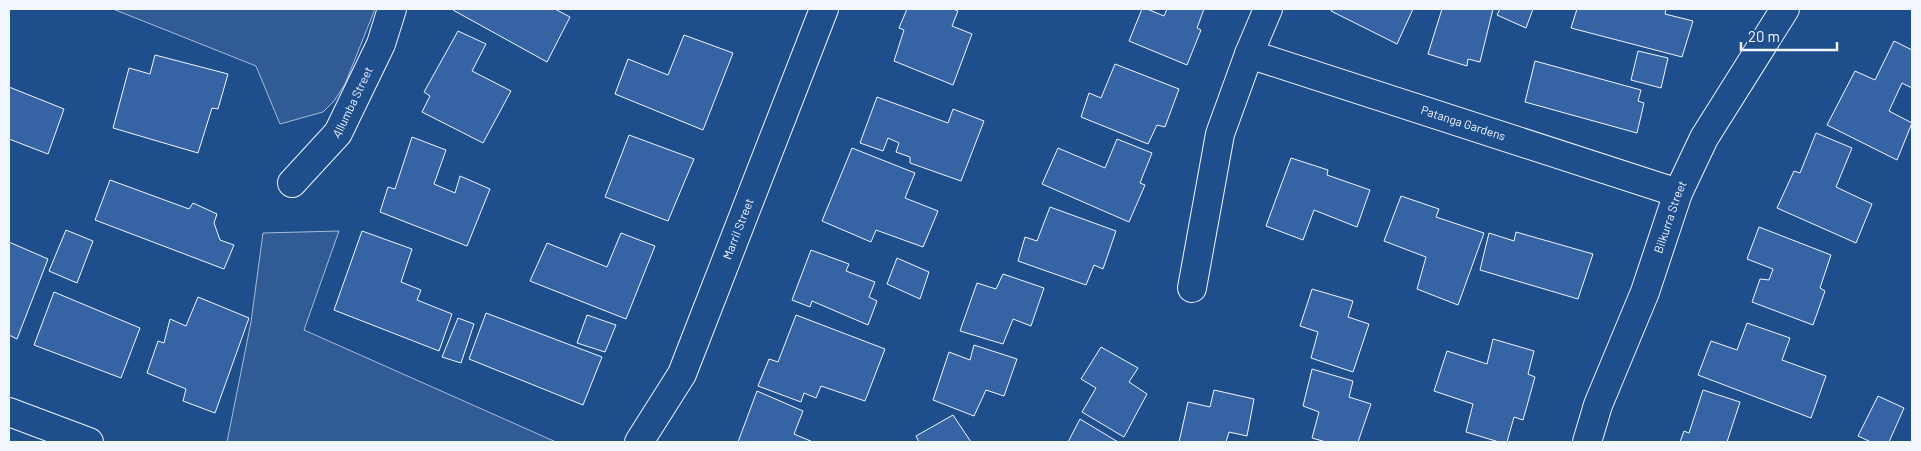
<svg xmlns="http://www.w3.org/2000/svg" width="1921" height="451" font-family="Barlow,sans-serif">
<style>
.built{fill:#305b95;stroke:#a8bbd7}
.building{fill:#3563a3;stroke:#f2f6ff}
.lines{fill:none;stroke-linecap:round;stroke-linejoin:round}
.minor-casing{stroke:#f2f6ff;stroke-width:30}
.minor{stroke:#1f4e8c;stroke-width:28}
.labels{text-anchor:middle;stroke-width:4;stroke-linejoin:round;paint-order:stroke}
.street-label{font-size:12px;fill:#f2f6ff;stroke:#1f4e8c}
</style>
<rect width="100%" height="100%" fill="#1f4e8c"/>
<g class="built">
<path d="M113 9H375L345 84 334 101 323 112 280 124 256 66Z"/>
<path d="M339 231 304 330 556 442H227L251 322 263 233Z"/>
</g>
<g class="building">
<path d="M453 9H555L570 17 547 62 453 10Z"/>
<path d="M907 9H953L958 11 952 26 972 34 953 85 894 61 904 30 899 28Z"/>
<path d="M1142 9H1147L1164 16 1167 9H1204L1197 28 1201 30 1187 65 1129 41Z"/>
<path d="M1332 9H1413L1397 44 1331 11Z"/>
<path d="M1442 9H1493L1480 62 1468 59 1467 66 1428 54Z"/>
<path d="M1500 9H1533L1526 28 1497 15Z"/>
<path d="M1577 9H1666L1665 14 1693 21 1682 57 1571 28Z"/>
<path d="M458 31 486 44 472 71 511 91 483 143 422 112 430 96 424 92Z"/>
<path d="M684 35 733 53 703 130 615 94 628 59 668 75Z"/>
<path d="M1894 41 1912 50V88L1902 83 1889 111 1912 123 1897 160 1827 125 1855 71 1875 80Z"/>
<path d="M1638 51 1668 58 1661 88 1631 80Z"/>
<path d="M155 55 228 74 218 109 212 108 198 153 113 128 129 68 150 74Z"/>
<path d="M1535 61 1641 90 1638 101 1644 103 1637 133 1525 102Z"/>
<path d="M1115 64 1179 89 1165 127 1157 125 1148 144 1081 117 1089 93 1101 98Z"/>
<path d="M9 87 64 109 48 154 9 139Z"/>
<path d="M877 97 948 123 953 109 984 121 961 181 910 163V157L896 152 899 143 888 138 883 151 860 143Z"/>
<path d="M1816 133 1852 148 1836 187 1872 204 1856 243 1777 208 1794 171 1800 173Z"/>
<path d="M629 135 694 159 668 221 605 197Z"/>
<path d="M412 137 446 150 434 184 455 193 460 176 490 189 467 246 380 212 388 187 395 189Z"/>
<path d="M1117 139 1152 153 1140 183 1145 185 1129 222 1042 184 1058 148 1105 168Z"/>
<path d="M852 148 915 173 905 198 938 211 923 247 876 230 871 242 822 221Z"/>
<path d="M1291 158 1328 170 1327 175 1370 190 1357 227 1314 210 1303 240 1266 226Z"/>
<path d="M110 180 189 209 193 203 217 214 214 223 220 240 234 245 224 269 95 220Z"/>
<path d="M1401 196 1439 209 1436 217 1484 233 1458 305 1417 289 1426 257 1384 241Z"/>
<path d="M1050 207 1116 231 1103 269 1094 265 1086 285 1018 261 1025 237 1037 241Z"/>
<path d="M1759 227 1831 255 1820 288 1825 291 1813 325 1752 302 1760 279 1769 280 1773 269 1747 259Z"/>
<path d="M66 230 93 241 77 283 49 271Z"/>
<path d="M362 231 412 249 401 282 421 290 417 300 452 314 439 351 334 310Z"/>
<path d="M1516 232 1593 254 1578 299 1480 270 1489 233 1514 241Z"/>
<path d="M621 233 655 246 626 319 530 281 547 243 607 267Z"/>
<path d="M9 242 48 259 17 339 9 335Z"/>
<path d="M811 250 849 264 846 271 875 282 869 297 877 301 868 325 812 301 810 307 792 300Z"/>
<path d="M897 258 929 272 920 299 887 284Z"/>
<path d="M1003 274 1044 288 1031 326 1013 319 1003 344 960 331 977 283 996 289Z"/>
<path d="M1312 289 1353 301 1348 317 1369 324 1353 372 1311 358 1318 332 1300 326Z"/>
<path d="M54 292 140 328 121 378 34 345Z"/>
<path d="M198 297 249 318 215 413 183 401 186 389 147 373 158 341 164 343 170 319 186 326Z"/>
<path d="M486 313 602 357 583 405 469 359Z"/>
<path d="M587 315 616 325 605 352 577 343Z"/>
<path d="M796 315 885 349 865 401 821 386 816 398 804 393 801 402 758 386 769 359 778 362Z"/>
<path d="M458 318 474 324 461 363 442 357Z"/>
<path d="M1747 323 1790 338 1782 360 1826 376 1811 418 1698 375 1711 341 1737 350Z"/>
<path d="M1493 339 1534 351 1528 374 1535 377 1523 420 1514 417 1507 442H1499L1466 432 1473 404 1434 391 1447 351 1487 364Z"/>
<path d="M974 345 1017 359 1004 396 986 390 974 416 933 400 949 352 970 360Z"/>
<path d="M1101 347 1138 368 1129 382 1147 394 1124 437 1082 412 1096 388 1081 379Z"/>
<path d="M1312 369 1353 381 1349 397 1371 404 1358 442H1326L1312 438 1319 412 1303 406Z"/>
<path d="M1214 390 1254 399 1247 436 1229 432 1226 442H1179L1188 402 1210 407Z"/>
<path d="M1703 390 1740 402 1727 442H1680L1684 431 1689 433Z"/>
<path d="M757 391 803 411 794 434 813 442H738Z"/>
<path d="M1878 396 1904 408 1889 442H1871L1858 436Z"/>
<path d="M953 415 971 442H919L916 436Z"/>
<path d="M1080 419 1118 442H1068Z"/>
</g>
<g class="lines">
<g class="minor-casing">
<g id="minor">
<path id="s1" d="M1268 9 1249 54 1678 193"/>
<path id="s2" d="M292 183 338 133 381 44 392 9"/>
<path d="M1192 288 1220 134 1249 54"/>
<path d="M9 412 89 442"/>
<path id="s3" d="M639 442 682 374 824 9"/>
<path id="s4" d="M1587 442 1598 405 1645 292 1678 193 1704 138 1785 9"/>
</g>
</g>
<use href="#minor" class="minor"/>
</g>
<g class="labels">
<g class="street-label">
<text dy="4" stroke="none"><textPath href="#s2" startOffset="102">Allumba Street</textPath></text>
<text dy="4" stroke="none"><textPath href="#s1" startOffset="274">Patanga Gardens</textPath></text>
<text dy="4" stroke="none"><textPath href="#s4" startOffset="240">Bilkurra Street</textPath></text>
<text dy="4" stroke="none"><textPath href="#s3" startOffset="236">Marril Street</textPath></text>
</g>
</g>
<rect width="1921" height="451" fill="none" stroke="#f2f6ff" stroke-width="20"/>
<path d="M1741 42v8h96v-8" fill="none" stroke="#f2f6ff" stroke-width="2.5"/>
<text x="1748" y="42" font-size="15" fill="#f2f6ff" stroke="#1f4e8c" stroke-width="4" paint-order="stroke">20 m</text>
</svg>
